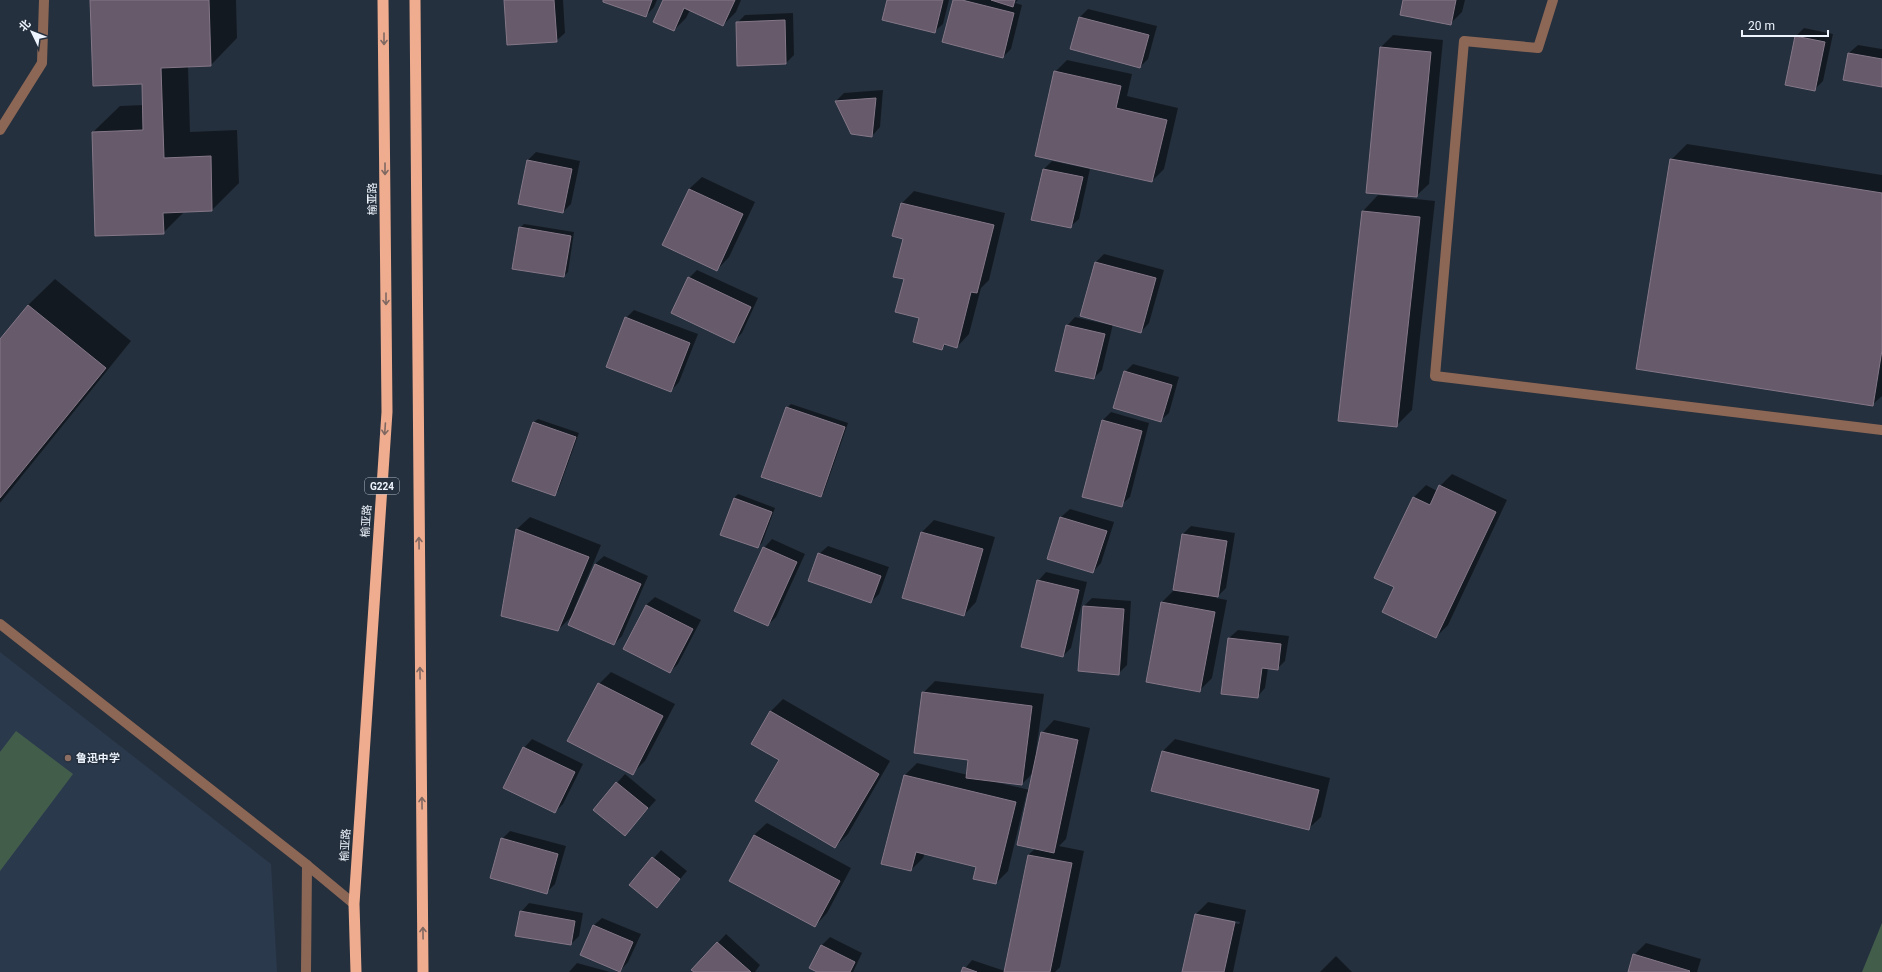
<svg xmlns="http://www.w3.org/2000/svg" width="1882" height="972" font-family="Roboto,'Noto Sans SC',sans-serif">
<style>
.built{fill:#2b394d}
.green{fill:#425e4b}
.shadow{fill:#0007;fill-rule:evenodd}
.building{fill:#675a6a;stroke:#847788}
.lines{fill:none;stroke-linecap:round;stroke-linejoin:round}
.service{stroke:#8d6755;stroke-width:10}
.minor{stroke:#8d6755;stroke-width:10}
.trunk{stroke:#f0ac8e;stroke-width:11}
.oneway{stroke:#806862}
.education-dot{fill:#8d6e63;stroke:#25303e;stroke-width:1.5}
.labels{text-anchor:middle;stroke-width:3;stroke-linejoin:round;paint-order:stroke}
.shield{fill:#25303e;stroke:#b1b9c4;stroke-width:1}
.shield-label{font-size:10px;font-weight:bold;fill:#edf4fd}
.street-label{font-size:11px;fill:#edf4fd;stroke:#25303e}
.poi-label{font-size:11px;font-weight:bold;fill:#edf4fd;stroke:#25303e;text-anchor:start}
</style>
<rect width="100%" height="100%" fill="#25303e"/>
<path class="built" d="M0 652 271 864 277 972H0Z"/>
<g class="green">
<path d="M16 731 73 774 0 871V752Z"/>
<path d="M1882 923V972H1862Z"/>
</g>
<g class="shadow">
<path d="M91 0H236L237 38 211 65 188 66 190 132 237 130 239 183 212 210 185 211 163 233 93 132 120 106 144 105 143 83Z"/>
<path d="M505 0H563L565 33 556 41Z"/>
<path d="M604 0H657L654 7 646 16Z"/>
<path d="M665 0H741L736 12 723 25 690 10 686 18 674 30Z"/>
<path d="M888 0H949L943 24 934 32Z"/>
<path d="M954 0H1018L1015 3 1022 5 1011 49 1003 57Z"/>
<path d="M1404 0H1465L1462 12 1450 24Z"/>
<path d="M1088 9 1157 26 1148 59 1140 67 1071 49 1080 17Z"/>
<path d="M793 13 794 55 786 63 737 23 745 15Z"/>
<path d="M1804 28 1833 34 1823 81 1815 89 1795 37Z"/>
<path d="M1393 35 1443 40 1429 184 1416 196 1381 47Z"/>
<path d="M1858 45 1882 49V86L1849 53Z"/>
<path d="M1067 60 1132 74 1127 96 1178 108 1164 169 1152 181 1055 72Z"/>
<path d="M883 90 880 127 872 136 836 101 844 93Z"/>
<path d="M1687 144 1882 175V396L1872 405 1671 160Z"/>
<path d="M536 152 580 161 571 204 563 212 528 160Z"/>
<path d="M1052 161 1090 169 1079 219 1070 227 1044 169Z"/>
<path d="M702 177 755 202 729 257 717 270 689 189Z"/>
<path d="M914 191 1005 213 989 280 981 288 969 334 957 347 946 344 942 349 920 318 905 278 904 238 893 236 902 203Z"/>
<path d="M1378 195 1435 201 1412 410 1396 426 1363 211Z"/>
<path d="M524 224 574 232 568 272 564 276 520 228Z"/>
<path d="M1104 254 1164 270 1149 323 1141 332 1113 324 1102 370 1094 378 1067 326 1075 317 1110 325 1111 324 1081 316 1096 262Z"/>
<path d="M697 270 758 298 742 333 733 342 689 278Z"/>
<path d="M55 279 131 341 0 503V341L28 305Z"/>
<path d="M634 310 698 334 679 382 671 391 626 318Z"/>
<path d="M1133 364 1179 377 1169 413 1160 421 1125 372Z"/>
<path d="M791 404 848 423 824 492 820 496 787 408Z"/>
<path d="M1111 412 1149 423 1130 497 1121 505 1102 421Z"/>
<path d="M538 419 579 433 558 491 554 495 513 480 534 422Z"/>
<path d="M1452 474 1507 500 1448 625 1436 637 1414 497 1426 485 1437 491 1440 486Z"/>
<path d="M738 494 775 508 762 543 758 547 734 498Z"/>
<path d="M1070 509 1114 522 1101 563 1093 572 1061 517Z"/>
<path d="M530 517 601 545 574 609H576L595 564 604 556 648 576 622 636 614 644 573 615 558 630 502 615 517 529Z"/>
<path d="M934 520 995 537 976 602 964 615 903 597 922 532Z"/>
<path d="M1191 526 1235 533 1226 588 1216 598 1227 600 1212 678 1199 691 1162 602 1174 590 1183 534Z"/>
<path d="M772 539 805 554 776 617 768 625 764 548Z"/>
<path d="M828 546 889 567 879 594 871 602 819 554Z"/>
<path d="M1046 572 1087 582 1071 648 1063 656 1038 581Z"/>
<path d="M655 597 701 620 678 664 670 672 624 648 646 605Z"/>
<path d="M1092 598 1131 601 1127 665 1118 674 1084 606Z"/>
<path d="M1238 630 1289 636 1285 661 1277 669 1268 668 1265 688 1257 697 1229 638Z"/>
<path d="M611 672 675 704 645 761 633 773 599 684Z"/>
<path d="M935 681 1044 694 1036 751H1038L1042 733 1054 720 1090 728 1066 839 1059 846 1084 851 1060 967 1055 972H962L972 960 1005 971 1028 855 1036 848 1029 793 1027 792 1008 871 996 883 978 866 925 853 923 858 911 870 905 775 917 763 968 775 970 759 923 693ZM1034 772 1030 790 995 782V780L1022 784Z"/>
<path d="M783 699 890 761 848 834 835 847 780 759 752 743 771 711Z"/>
<path d="M532 739 583 764 563 804 555 812 524 748Z"/>
<path d="M1175 739 1330 778 1321 817 1308 829 1163 751Z"/>
<path d="M625 774 656 800 625 835 617 783Z"/>
<path d="M767 823 851 868 827 913 815 926 754 835Z"/>
<path d="M510 831 566 846 555 884 546 893 502 839Z"/>
<path d="M661 850 687 871 656 907 630 885Z"/>
<path d="M1208 902 1246 910 1233 972H1183L1196 914ZM1204 915 1240 922 1239 924 1204 917Z"/>
<path d="M529 903 583 913 579 936 571 944 521 912Z"/>
<path d="M602 918 641 934 628 962 620 971 593 926Z"/>
<path d="M726 934 760 965 755 972H695L693 970Z"/>
<path d="M830 937 862 953 853 972H820L811 967 822 945Z"/>
<path d="M1646 943 1701 959 1697 972H1629L1634 955Z"/>
<path d="M1336 956 1352 972H1320Z"/>
<path d="M577 963 610 972H569Z"/>
</g>
<g class="building">
<path d="M90 0H209L211 66 161 68 164 158 211 156 212 211 163 213 164 234 95 236 92 132 143 130 142 84 93 86Z"/>
<path d="M504 0H554L557 42 507 45Z"/>
<path d="M603 0H652L646 17 603 2Z"/>
<path d="M663 0H735L723 26 684 8 674 31 653 22Z"/>
<path d="M887 0H943L935 33 882 20Z"/>
<path d="M953 0H962L1014 13 1003 58 942 42Z"/>
<path d="M991 0H1015L1013 7Z"/>
<path d="M1403 0H1456L1451 25 1400 15Z"/>
<path d="M1079 17 1149 35 1140 68 1070 49Z"/>
<path d="M785 20 786 64 737 66 736 22Z"/>
<path d="M1795 36 1825 42 1815 91 1785 85Z"/>
<path d="M1380 47 1431 52 1417 197 1366 193Z"/>
<path d="M1848 53 1882 59V87L1843 80Z"/>
<path d="M1054 71 1121 86 1116 108 1167 120 1152 182 1035 156Z"/>
<path d="M876 98 872 137 851 134 835 101Z"/>
<path d="M1670 159 1882 193V350L1873 406 1636 369Z"/>
<path d="M527 160 572 169 563 213 518 204Z"/>
<path d="M1043 169 1083 177 1071 228 1031 220Z"/>
<path d="M689 189 743 214 717 271 662 245Z"/>
<path d="M901 203 994 225 977 293 971 292 957 348 944 344 942 350 913 342 919 318 895 312 904 279 893 277 903 239 892 236Z"/>
<path d="M1362 211 1420 217 1397 427 1338 421Z"/>
<path d="M519 227 571 236 564 277 512 269Z"/>
<path d="M1095 262 1156 278 1141 333 1080 316Z"/>
<path d="M688 277 751 307 734 343 671 313Z"/>
<path d="M28 305 106 368 0 498V339Z"/>
<path d="M625 317 690 343 671 392 606 367Z"/>
<path d="M1066 325 1105 334 1094 379 1055 371Z"/>
<path d="M1124 371 1172 385 1161 422 1113 408Z"/>
<path d="M786 407 845 427 821 497 761 477Z"/>
<path d="M1102 420 1142 431 1122 507 1082 497Z"/>
<path d="M533 422 576 437 555 496 512 481Z"/>
<path d="M1439 485 1496 512 1436 638 1382 612 1394 587 1374 578 1413 497 1430 505Z"/>
<path d="M734 498 772 512 758 548 720 535Z"/>
<path d="M1060 517 1107 531 1093 573 1047 559Z"/>
<path d="M516 529 589 557 558 631 501 616Z"/>
<path d="M921 532 983 549 964 616 902 598Z"/>
<path d="M1182 534 1227 541 1218 597 1173 590Z"/>
<path d="M763 547 797 562 768 626 734 611Z"/>
<path d="M818 553 881 576 871 603 808 581Z"/>
<path d="M595 564 641 584 614 645 568 625Z"/>
<path d="M1037 580 1079 590 1063 657 1021 647Z"/>
<path d="M1161 602 1215 612 1200 692 1146 682Z"/>
<path d="M646 605 693 629 670 673 623 649Z"/>
<path d="M1083 606 1124 609 1119 675 1078 671Z"/>
<path d="M1228 638 1281 644 1278 670 1262 668 1258 698 1221 694Z"/>
<path d="M598 683 663 716 633 775 567 741Z"/>
<path d="M922 692 1032 706 1022 785 966 778 968 760 914 753Z"/>
<path d="M770 711 879 774 835 848 755 801 779 760 751 744Z"/>
<path d="M1041 732 1078 740 1054 853 1017 845Z"/>
<path d="M523 747 575 772 555 813 503 788Z"/>
<path d="M1162 751 1319 790 1309 830 1151 791Z"/>
<path d="M904 775 1016 802 996 884 973 879 976 867 916 852 911 871 881 864Z"/>
<path d="M616 782 648 808 625 836 593 810Z"/>
<path d="M754 835 840 881 815 927 729 881Z"/>
<path d="M501 838 558 854 547 894 490 878Z"/>
<path d="M1028 855 1072 863 1050 972H1004Z"/>
<path d="M652 857 680 879 657 908 629 885Z"/>
<path d="M520 911 575 921 571 945 515 936Z"/>
<path d="M1195 914 1235 922 1224 972H1182Z"/>
<path d="M593 925 633 942 620 972 580 955Z"/>
<path d="M717 942 751 972H694L691 970Z"/>
<path d="M821 945 855 962 850 972H817L809 968Z"/>
<path d="M1633 954 1690 971 1689 972H1628Z"/>
<path d="M963 967 977 972H961Z"/>
</g>
<g class="lines">
<g class="service">
<path d="M1553 0 1538 48 1464 41 1435 376 1882 430"/>
<path d="M0 130 42 63 44 0"/>
</g>
<g class="minor">
<path d="M0 624 307 865 306 972"/>
<path d="M307 865 354 904"/>
</g>
<g class="trunk">
<path d="M415 0 423 972"/>
<path d="M356 972 354 904 387 412 383 0"/>
</g>
</g>
<defs><path id="oneway-shaft" d="M-6 0H5M1.5-3L5.5 0L1.5 3" fill="none" stroke-width="1.6" stroke-linecap="round" stroke-linejoin="round"/></defs>
<g class="oneway">
<use href="#oneway-shaft" transform="translate(384 39) rotate(90)"/>
<use href="#oneway-shaft" transform="translate(385 169) rotate(90)"/>
<use href="#oneway-shaft" transform="translate(386 299) rotate(90)"/>
<use href="#oneway-shaft" transform="translate(385 429) rotate(94)"/>
<use href="#oneway-shaft" transform="translate(419 543) rotate(-91)"/>
<use href="#oneway-shaft" transform="translate(420 673) rotate(-91)"/>
<use href="#oneway-shaft" transform="translate(422 803) rotate(-91)"/>
<use href="#oneway-shaft" transform="translate(423 933) rotate(-91)"/>
</g>
<circle class="education-dot" cx="68" cy="758" r="4"/>
<g class="labels">
<rect class="shield" x="365" y="478" width="34" height="16" rx="3"/>
<g class="shield-label">
<text x="382" y="490">G224</text>
</g>
<g class="street-label">
<text transform="translate(372 199) rotate(-90)" y="4">榆亚路</text>
<text transform="translate(366 521) rotate(-86)" y="4">榆亚路</text>
<text transform="translate(345 845) rotate(-86)" y="4">榆亚路</text>
</g>
<g class="poi-label">
<text x="76" y="762">鲁迅中学</text>
</g>
</g>
<g transform="translate(32 32) rotate(313)" stroke="#25303e" stroke-width="3" paint-order="stroke">
<path d="M0-3L7 15L0 10L-7 15Z" fill="#edf4fd"/>
<text y="-6" font-size="11" font-weight="bold" text-anchor="middle" fill="#edf4fd">北</text>
</g>
<path d="M1742 30v6h86v-6" fill="none" stroke="#edf4fd" stroke-width="2"/>
<text x="1748" y="30" font-size="12" fill="#edf4fd" stroke="#25303e" stroke-width="3" paint-order="stroke">20 m</text>
</svg>
